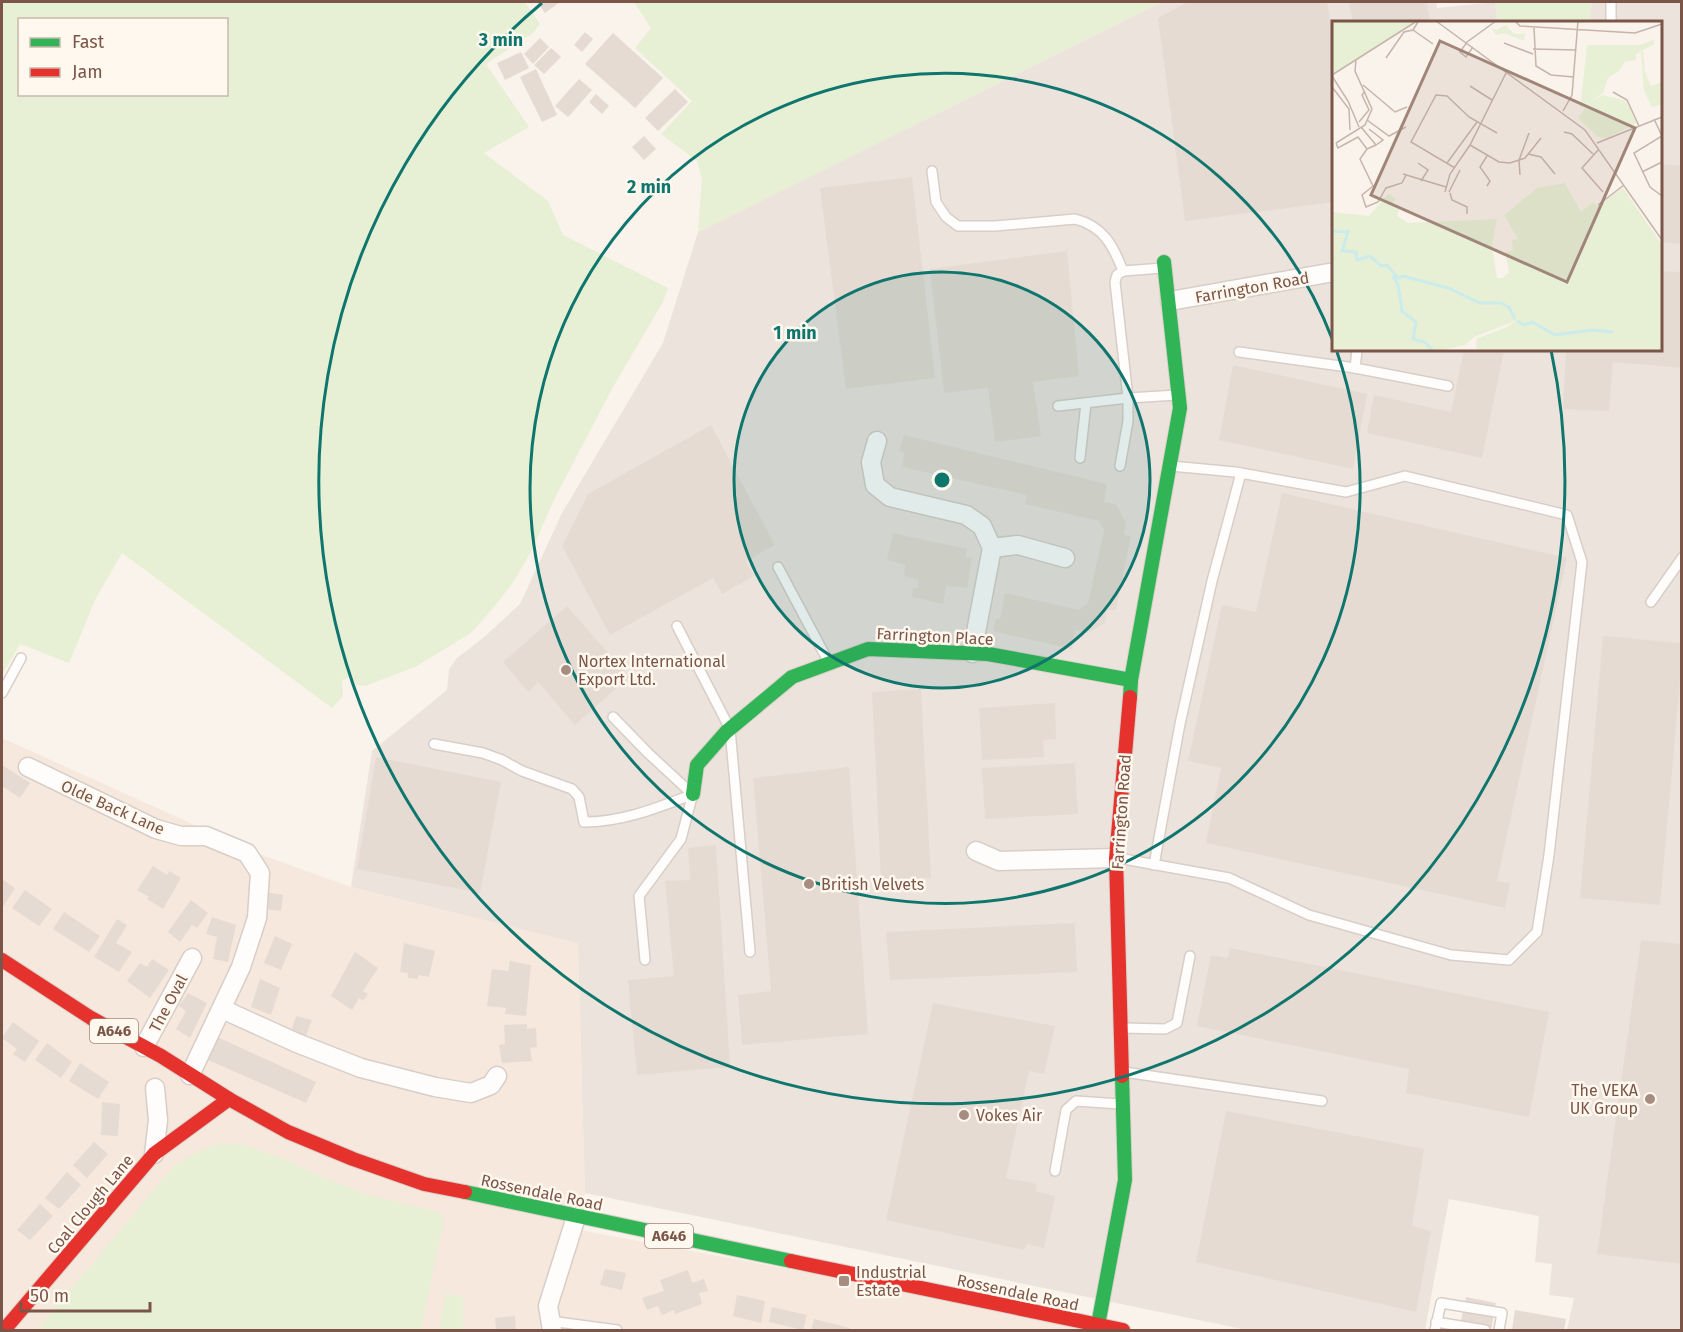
<svg xmlns="http://www.w3.org/2000/svg" width="1683" height="1332" font-family="'Fira Sans',sans-serif">
<style>
.residential{fill:#f6e8dc}
.industrial{fill:#ede3dd}
.green{fill:#e7f0d5;fill-rule:evenodd}
.building{fill:#e6dbd3}
.lines{fill:none;stroke-linecap:round;stroke-linejoin:round}
.lane-casing{stroke:#d8cec8;stroke-width:12}
.street-casing{stroke:#d8cec8;stroke-width:21}
.fast-casing{stroke:#dad0ca;stroke-width:16}
.jam-casing{stroke:#dad0ca;stroke-width:16}
.lane{stroke:#fefdfc;stroke-width:9}
.street{stroke:#fefdfc;stroke-width:18}
.fast{stroke:#30b455;stroke-width:14}
.jam{stroke:#e5322d;stroke-width:14}
.ring{fill:none;stroke:#0f766e;stroke-width:3}
.poi-dot{fill:#a78d81;stroke:#fff8ef;stroke-width:2}
.labels{text-anchor:middle;stroke-width:5;stroke-linejoin:round;paint-order:stroke}
.shield{fill:#fff8ef;stroke:#a3877a;stroke-width:1.5}
.shield-label{font-size:15px;font-weight:bold;fill:#7b5648}
.street-label{font-size:16px;fill:#7b5648;stroke:#fff8ef}
.poi-label{font-size:16px;fill:#7b5648;stroke:#fff8ef;text-anchor:start}
.inset-river{fill:none;stroke:#ccebeb;stroke-width:3}
.inset-road{fill:none;stroke:#c7b4aa;stroke-width:1.5}
.view{fill:#a08578;fill-opacity:0.15;stroke:#a08578;stroke-width:3}
.inset-edge{fill:none;stroke:#7b5648;stroke-width:3}
.centre{fill:#0f766e;stroke:#fff8ef;stroke-width:3}
.ring-label{font-size:18px;text-anchor:middle;font-weight:bold;fill:#0f766e;stroke:#fff8ef;stroke-width:5;stroke-linejoin:round;paint-order:stroke}
</style>
<rect width="100%" height="100%" fill="#f9f3ec"/>
<path class="residential" d="M2 738 259 854 351 887 578 942 585 1193 579 1230 1115 1330H2Z"/>
<path class="industrial" d="M1162 2H1436L1437 8 1495 2 1498 22H1334V350H1660V22H1589L1592 2H1681V1330H1567L1574 1298 1549 1295 1552 1264 1535 1262 1539 1216 1449 1199 1425 1330H1247L585 1193 578 943 351 887 372 751 447 690 449 669 457 658 483 638 520 604 562 513 663 343 698 232Z"/>
<g class="green">
<path d="M2 2H525L540 24 533 33 486 64 529 127 484 153 548 201 563 235 668 288 663 302 613 387 555 498 531 552 512 584 494 607 471 633 415 667 365 686 354 685 351 677 342 680 343 696 332 708 122 553 96 598 69 663 20 644 2 675ZM20 20H226V94H20Z"/>
<path d="M634 2H1162L698 232 702 179 697 161 661 134 692 101 635 48 651 28Z"/>
<path d="M1495 2H1592L1589 22H1498Z"/>
<path d="M217 1144H241L289 1161 317 1175 365 1194 440 1213 443 1217 442 1228 421 1330H37L174 1166 189 1156Z"/>
<path d="M446 1294 463 1296V1330H439Z"/>
</g>
<g class="building">
<path d="M537 2H560L545 13Z"/>
<path d="M1188 2H1327L1334 45V202L1185 221 1158 18Z"/>
<path d="M1349 2H1427L1430 22H1353Z"/>
<path d="M585 32 593 39 582 52 574 45Z"/>
<path d="M613 33 663 78 635 108 585 64Z"/>
<path d="M540 38 549 47 533 64 524 54Z"/>
<path d="M551 48 561 57 544 74 534 65Z"/>
<path d="M521 52 529 68 505 80 497 63Z"/>
<path d="M536 69 557 115 542 122 520 77Z"/>
<path d="M579 79 592 90 568 117 555 106Z"/>
<path d="M675 89 688 102 658 131 645 118Z"/>
<path d="M596 94 609 106 602 114 589 102Z"/>
<path d="M644 136 656 149 644 160 632 147Z"/>
<path d="M1660 164 1682 166V244L1660 242Z"/>
<path d="M912 177 935 378 846 389 820 188Z"/>
<path d="M1067 251 1079 376 1033 382 1041 436 995 442 988 388 944 393 930 269Z"/>
<path d="M1660 271 1682 272V368L1613 362 1609 411 1563 409 1566 350H1660Z"/>
<path d="M1464 350H1504L1482 458 1367 433 1374 395 1451 412Z"/>
<path d="M1233 365 1367 394 1353 469 1219 440Z"/>
<path d="M711 425 775 545 746 561 754 576 722 594 713 578 610 635 562 546 588 494Z"/>
<path d="M904 435 1107 484 1104 502 1116 504 1126 523 1124 535 1131 536 1116 610H1107L1105 623 1088 633 1075 630 1072 649 993 631 996 618 1000 619 1005 593 1079 610 1088 603 1104 530 1099 521 1025 504 1027 495 902 467 904 453 899 451Z"/>
<path d="M1282 493 1567 558 1497 881 1510 883 1505 908 1206 843 1221 768 1188 761 1222 605 1256 612Z"/>
<path d="M893 533 967 549 966 557 972 558 967 588 946 586 943 604 912 597 913 588H918V580L904 576 905 565 887 560Z"/>
<path d="M567 606 629 677 575 725 538 682 528 692 503 662Z"/>
<path d="M1603 636 1682 643V659L1660 905 1580 898Z"/>
<path d="M921 689 931 878 881 880 872 692Z"/>
<path d="M1055 703 1056 739 1043 740 1044 757 982 760 979 708Z"/>
<path d="M376 757 501 782 480 893 357 869Z"/>
<path d="M1075 763 1078 814 985 819 982 768Z"/>
<path d="M2 765 30 783 20 798 2 786Z"/>
<path d="M849 767 868 1034 742 1045 738 995 771 991 753 778Z"/>
<path d="M716 845 730 1067 637 1075 628 980 674 976 665 881 690 880 688 848Z"/>
<path d="M153 866 167 875 169 871 181 878 163 909 147 899 149 897 137 890Z"/>
<path d="M2 879 15 888 2 908Z"/>
<path d="M25 890 52 909 39 926 12 908Z"/>
<path d="M266 892 283 895 281 911 264 909Z"/>
<path d="M191 900 208 913 197 928 192 925 180 942 168 932Z"/>
<path d="M64 912 100 936 89 952 53 929Z"/>
<path d="M212 917 236 925 228 962 213 959 217 937 206 934Z"/>
<path d="M117 919 127 925 116 943 132 952 119 972 94 957Z"/>
<path d="M1075 923 1077 972 890 980 886 932Z"/>
<path d="M275 936 292 944 281 970 264 963Z"/>
<path d="M1641 940 1682 944V1264L1597 1254Z"/>
<path d="M404 943 435 951 429 977 419 975 417 979 408 978V973L400 972Z"/>
<path d="M1230 948 1549 1012 1529 1117 1406 1093 1409 1069 1197 1026 1211 955 1228 958Z"/>
<path d="M355 952 378 968 363 991 368 994 363 1001 359 998 352 1010 331 996Z"/>
<path d="M152 959 169 970 150 998 127 981 140 963 147 967Z"/>
<path d="M510 961 531 965 526 1016 505 1014 506 1008 487 1006 492 969 508 971Z"/>
<path d="M260 979 280 988 271 1015 251 1007Z"/>
<path d="M188 993 207 1003 190 1038 176 1029 186 1011 179 1006Z"/>
<path d="M933 1003 1055 1026 1044 1074 1029 1071 1006 1178 1037 1184 1036 1191 1055 1196 1044 1248 1027 1244 1024 1250 886 1220Z"/>
<path d="M296 1016 312 1020 306 1036 291 1031Z"/>
<path d="M13 1022 39 1041 25 1062 13 1054 17 1049 2 1038Z"/>
<path d="M527 1024V1029L536 1028 537 1047 530 1048 532 1061 502 1063 499 1045 505 1044 504 1025Z"/>
<path d="M215 1036 316 1082 306 1103 208 1060Z"/>
<path d="M47 1043 72 1062 61 1078 35 1060Z"/>
<path d="M80 1063 109 1082 98 1099 69 1081Z"/>
<path d="M102 1102 120 1104 118 1136 101 1135Z"/>
<path d="M1226 1111 1424 1149 1412 1226 1431 1231 1416 1312 1196 1262Z"/>
<path d="M94 1142 108 1154 87 1178 73 1165Z"/>
<path d="M67 1172 81 1185 59 1209 45 1198Z"/>
<path d="M40 1204 53 1216 30 1240 17 1230Z"/>
<path d="M605 1269 626 1273 622 1290 600 1285Z"/>
<path d="M688 1270 692 1283 704 1279 708 1291 699 1293 702 1304 675 1314 674 1310 662 1315 658 1306 647 1310 642 1298 664 1291 660 1280Z"/>
<path d="M737 1295 765 1301 761 1323 733 1316Z"/>
<path d="M1466 1297 1496 1303 1491 1330H1459Z"/>
<path d="M772 1307 807 1315 803 1330 769 1322Z"/>
<path d="M1515 1310 1566 1319 1564 1330H1512Z"/>
<path d="M515 1316 516 1330H496L495 1318Z"/>
<path d="M814 1319 850 1328 849 1330H811Z"/>
</g>
<g class="lines">
<g class="lane-casing">
<g id="lane">
<path d="M1611 22V2"/>
<path d="M932 171 936 202 946 217 958 226H995L1075 219C1103 226 1113 245 1123 271"/>
<path d="M1357 350 1355 368 1448 386"/>
<path d="M1239 352 1355 368"/>
<path d="M1058 406 1128 398 1177 395"/>
<path d="M1080 458 1086 403"/>
<path d="M1120 466 1128 421V398L1115 282 1117 275 1123 271 1163 268"/>
<path d="M778 567 828 661"/>
<path d="M1651 602 1682 558"/>
<path d="M677 626 730 729 750 952"/>
<path d="M2 693 21 658"/>
<path d="M613 717 648 753 689 791"/>
<path d="M434 744 483 753 502 760 522 771 572 789 579 797 584 822C622 822 657 808 691 795"/>
<path d="M1118 858 1229 878 1309 915 1451 955 1509 960 1537 932 1549 855 1582 562 1567 515 1405 476 1346 492 1235 472 1171 466"/>
<path d="M1154 865 1180 724 1212 581 1241 473"/>
<path d="M645 960 639 896 681 839 692 797"/>
<path d="M1123 1028 1165 1029 1177 1023 1190 956"/>
<path d="M1124 1072 1322 1101"/>
<path d="M1055 1171 1066 1110 1076 1101 1120 1104"/>
<path d="M550 1321 617 1330"/>
<path d="M1436 1322 1485 1330"/>
<path d="M1435 1330 1441 1303 1502 1313 1499 1330"/>
</g>
</g>
<g class="street-casing">
<g id="street">
<path d="M1170 301 1334 272"/>
<path d="M877 441 871 462 875 485 890 497 966 515 982 526 992 548 972 653"/>
<path d="M992 548 1018 545 1065 558"/>
<path d="M28 767 156 829 181 836H206L247 853 260 873 257 918 241 967 190 1075"/>
<path d="M976 851 999 861 1116 858"/>
<path d="M222 1009 297 1043 361 1068 435 1087 471 1093 491 1085 497 1076"/>
<path d="M144 1047 192 958"/>
<path d="M154 1154 158 1120 155 1088"/>
<path d="M552 1330 548 1306 576 1217"/>
</g>
</g>
<g class="fast-casing">
<g id="fast">
<path d="M1130 697 1131 680 1180 408 1164 262"/>
<path d="M693 794 697 765 726 732 792 677 868 649 988 654 1131 680"/>
<path d="M465 1192 791 1261"/>
<path d="M1098 1325 1125 1180 1122 1076"/>
</g>
</g>
<g class="jam-casing">
<g id="jam">
<path d="M2 960 91 1018 161 1056 229 1099 288 1132 353 1159 424 1184 465 1192"/>
<path d="M1122 1076 1116 858 1130 697"/>
<path d="M791 1261 1123 1330"/>
<path d="M4 1330 154 1154 229 1099"/>
</g>
</g>
<use href="#lane" class="lane"/>
<use href="#street" class="street"/>
<use href="#fast" class="fast"/>
<use href="#jam" class="jam"/>
</g>
<circle cx="942" cy="480" r="208" fill="#0f766e" fill-opacity=".12"/>
<g class="ring">
<circle cx="942" cy="480" r="208"/>
<path d="M1337 352A415 415 0 1 1 1333 341"/>
<path d="M1551 350A623 623 0 1 1 542 3"/>
</g>
<g class="poi-dot">
<circle cx="566" cy="670" r="6"/>
<circle cx="809" cy="884" r="6"/>
<circle cx="1650" cy="1099" r="6"/>
<circle cx="964" cy="1115" r="6"/>
<rect x="838" y="1275" width="12" height="12" rx="3"/>
</g>
<g class="labels">
<g class="shield">
<rect x="90" y="1019" width="48" height="24" rx="4.5"/>
<rect x="645" y="1224" width="48" height="24" rx="4.5"/>
</g>
<g class="shield-label">
<text x="114" y="1036">A646</text>
<text x="669" y="1241">A646</text>
</g>
<g class="street-label">
<text transform="translate(1252 287) rotate(-10)" y="6">Farrington Road</text>
<text transform="translate(935 636) rotate(3)" y="6">Farrington Place</text>
<text transform="translate(113 807) rotate(24)" y="6">Olde Back Lane</text>
<text transform="translate(1121 812) rotate(-86)" y="6">Farrington Road</text>
<text transform="translate(168 1003) rotate(-62)" y="6">The Oval</text>
<text transform="translate(542 1192) rotate(12)" y="6">Rossendale Road</text>
<text transform="translate(90 1204) rotate(-50)" y="6">Coal Clough Lane</text>
<text transform="translate(1018 1292) rotate(12)" y="6">Rossendale Road</text>
</g>
<g class="poi-label">
<text x="578" y="667">Nortex International<tspan x="578" dy="18">Export Ltd.</tspan></text>
<text x="821" y="890">British Velvets</text>
<text x="1638" y="1096" text-anchor="end">The VEKA<tspan x="1638" dy="18">UK Group</tspan></text>
<text x="976" y="1121">Vokes Air</text>
<text x="856" y="1278">Industrial<tspan x="856" dy="18">Estate</tspan></text>
</g>
</g>
<g transform="translate(1332 21)">
<rect width="330" height="330" fill="#f9f3ec"/>
<path d="M0 0H85L0 54ZM174 4 182 13H193L192 20 172 12 164 14 159 6 164 9ZM321 19 323 23 311 29 313 51 319 65 330 61V83L320 86 312 70 309 30 304 33V39L293 41 287 50 276 57 271 72 248 87 255 24H308ZM271 74 294 80 305 102 275 117 266 116 246 97 257 81ZM233 162 249 191 261 181 265 185 291 167 330 224V330H145L144 318 175 306 183 300 142 316 133 324 105 330H0V191L37 195 56 173 63 177 61 184 68 186 65 195 76 202 165 198 160 225 165 257H171L177 251 173 231 181 229 180 219 186 218 172 194 205 167Z" fill="#e7f0d5"/>
<path class="inset-river" d="M0 210 16 211 10 230 24 231 25 239 38 235 49 245 55 244 66 257 71 255 116 267 148 282H169L177 286 183 298M61 255 66 264 70 290 84 301 81 318 93 321 101 330M185 300 192 304 200 301 223 314 260 309 281 311"/>
<path class="inset-road" d="M104 0 253 109 330 219M183 0 188 5 303 12 330 3M202 7 204 45 219 54 242 56M81 9 101 23M172 22 201 33M141 26 134 36 128 31 135 21 164 0M201 28 244 29M54 37 72 11 81 9 86 1M0 54 85 0M0 55 16 80 27 106M31 64 63 91 75 86M138 65 160 79M0 66 17 88 18 109M281 71 295 79 307 105M231 90 240 74 246 0M322 98 330 115 302 132 318 166 330 175M35 99 57 115 74 106M27 101 37 89 30 74 33 70M29 106 44 124 51 119 37 108M232 111 240 113 261 133M4 122 33 104 40 88 23 50 24 39M4 122 6 127 26 116 35 128 44 124M265 122 330 96M138 124 167 141 178 142 193 137 209 117M35 128 28 138 41 165 30 174 34 186 46 181 54 167 70 162 74 154M267 128 250 147 271 171M196 133 209 136 223 153M155 135 148 146 158 160 155 165M86 142 96 149 89 160M115 142 145 101M123 147 79 121 104 74 115 75 137 96 165 112M310 151 330 141M71 153 114 166M188 154 187 139 197 112M113 171 118 153 138 124 174 52M117 171 128 149M118 172 120 179 135 186V193M266 184 292 164"/>
<path class="view" d="M108 20 303 107 235 261 39 174Z"/>
<rect width="330" height="330" class="inset-edge"/>
</g>
<circle cx="942" cy="480" r="9" class="centre"/>
<g class="ring-label">
<text x="501" y="46">3 min</text>
<text x="649" y="193">2 min</text>
<text x="795" y="339">1 min</text>
</g>
<rect width="1683" height="1332" fill="none" stroke="#7b5648" stroke-width="6"/>
<rect x="18" y="18" width="210" height="78" fill="#fff8ef" stroke="#cab7ac" stroke-width="1.5"/>
<rect x="30" y="38" width="30" height="9" fill="#30b455" stroke="#cab7ac" stroke-width="1.5"/>
<text x="72" y="48" font-size="18" fill="#7b5648">Fast</text>
<rect x="30" y="68" width="30" height="9" fill="#e5322d" stroke="#cab7ac" stroke-width="1.5"/>
<text x="72" y="78" font-size="18" fill="#7b5648">Jam</text>
<path d="M21 1302v9h129v-9" fill="none" stroke="#7b5648" stroke-width="3"/>
<text x="30" y="1302" font-size="18" fill="#7b5648" stroke="#fff8ef" stroke-width="4.5" paint-order="stroke">50 m</text>
</svg>
